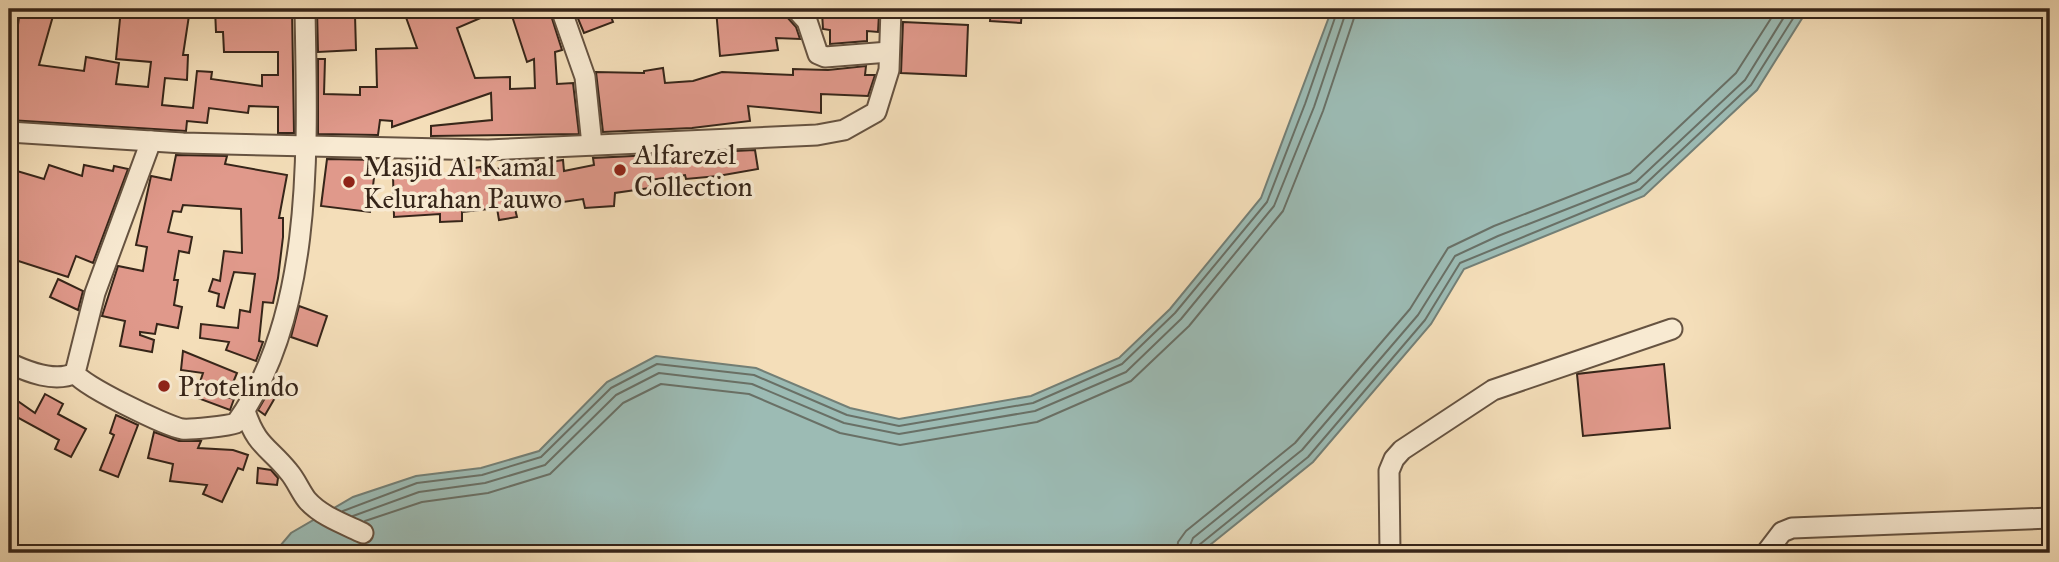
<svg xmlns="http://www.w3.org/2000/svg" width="2059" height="562" font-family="'IM FELL Great Primer',serif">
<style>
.water{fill:#9cbbb4;stroke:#737f76;stroke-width:2}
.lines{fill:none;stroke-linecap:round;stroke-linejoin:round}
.shore{stroke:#697066;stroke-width:2}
.building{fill:#e0998b;stroke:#362519;stroke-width:2}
.minor-casing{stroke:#665341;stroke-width:23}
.minor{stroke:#f8ead2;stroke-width:19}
.poi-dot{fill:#8f2418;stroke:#f8ead2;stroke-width:2.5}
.labels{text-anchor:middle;stroke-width:7;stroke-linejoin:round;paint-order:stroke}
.poi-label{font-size:28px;fill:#362519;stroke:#f8ead2;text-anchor:start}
</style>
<rect width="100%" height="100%" fill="#f4deb9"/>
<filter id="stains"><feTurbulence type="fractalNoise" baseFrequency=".00286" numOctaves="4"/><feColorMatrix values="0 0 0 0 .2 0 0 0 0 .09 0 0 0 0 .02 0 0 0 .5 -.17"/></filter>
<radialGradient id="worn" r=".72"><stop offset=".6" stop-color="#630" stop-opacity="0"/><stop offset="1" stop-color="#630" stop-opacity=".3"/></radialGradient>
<path class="water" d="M1332 9H1808L1757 90 1644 196 1464 269 1431 324 1313 462 1200 553H274L291 533 353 497 416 476 481 468 539 451 607 382 656 356 756 368 850 408 899 419 1031 396 1119 358 1170 309 1261 198Z"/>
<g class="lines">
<g class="shore">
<path d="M343 511 417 483 482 475 541 457 611 388 657 364 754 375 847 415 899 426 1033 403 1122 364 1175 313 1267 202 1305 104 1338 9"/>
<path d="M353 516 419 492 485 483 545 465 616 395 659 373 752 384 844 423 899 434 1035 411 1126 372 1181 319 1274 206 1314 107 1347 9"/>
<path d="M365 521 422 502 488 493 550 474 623 403 661 384 749 394 840 433 900 445 1037 422 1131 381 1189 326 1283 211 1323 111 1357 9"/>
<path d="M1177 553 1178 542 1186 531 1295 443 1410 309 1448 248 1494 226 1630 173 1736 73 1777 9"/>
<path d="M1187 553 1193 538 1302 450 1418 315 1455 256 1498 236 1636 182 1745 80 1789 9"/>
<path d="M1196 553 1199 545 1308 457 1425 320 1460 263 1640 189 1751 85 1799 9"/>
</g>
</g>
<g class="building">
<path d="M20 9H55L39 65 84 71 86 57 119 63 116 84 148 87 151 62 116 59 121 9H190L183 55H188L187 80 165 78 162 105 193 108 197 71 212 72 211 79 262 86V75H278V52H224L223 32H216L215 9H292L294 133H278V107L249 106 248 113 209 108 207 123 187 121 186 131 9 120V22L18 25Z"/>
<path d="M317 9H338V15H355L356 50 318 52Z"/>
<path d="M403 9H479L483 17 457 28 475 78 510 77V89L535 88 534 59 527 62 512 16 536 9H549L562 50 555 52 557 84 573 83 579 134 431 136V126L492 120 491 93 392 127V121L380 120 378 135 318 134V59H325L324 94 360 95V87H377L376 49 417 48Z"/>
<path d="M574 9H608L613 22 584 33Z"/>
<path d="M716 9H774L775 17H787L796 27 800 39 776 38 778 50 720 56Z"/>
<path d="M991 9H1022L1021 23 990 21Z"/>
<path d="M822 12 879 14 878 32 867 31V41L830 44V30L823 29Z"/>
<path d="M903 22 968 25 966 76 901 73Z"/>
<path d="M866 66 865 75H875L868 96 821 94V113L748 106 750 121 692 128 603 132 596 72 644 73V71L663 68 665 83 693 81 722 72 793 75V69L828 70Z"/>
<path d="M755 150 758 169 718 176 686 179 685 175 649 180 650 188 615 193 614 206 585 208 583 199 515 209 517 217 499 220 497 208 462 212V221L440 222V214L394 217 393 174 416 173V169L435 168 436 175 463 173 462 170 481 167 482 172 538 160V164L563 160 564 171 594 165 593 158Z"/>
<path d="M176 155 227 156 225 164 287 175 279 218H283V237L278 278 273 303 263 302 259 341 263 342 256 361 226 350 229 342 200 338 201 324 238 328 240 310 250 312 255 274 234 272 224 308 217 306 219 294 209 291 213 279 220 281 224 251 242 253 241 209 183 205 181 212 173 211 168 232 192 237 189 253 179 251 174 280H178L174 305 182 307 178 328 157 324 155 334 140 332V335L154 340 152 352 120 346 125 321 102 316 118 266 143 271 147 247 136 245 151 176 171 180Z"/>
<path d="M327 159 376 160 370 212 321 206Z"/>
<path d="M49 165 82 176 84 165 113 171 114 166 128 169 93 263 76 256 68 277 9 258V195L17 171 44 179Z"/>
<path d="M58 279 83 291 78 310 50 297Z"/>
<path d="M299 306 327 316 317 346 291 337Z"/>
<path d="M183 351 237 373 227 397 234 399 230 410 195 397 203 373 181 370Z"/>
<path d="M1664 364 1670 428 1583 436 1577 374Z"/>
<path d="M269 391 276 396 265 415 258 410Z"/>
<path d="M45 394 63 404 58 414 86 429 71 457 55 449 59 440 17 417 9 429V395L35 413Z"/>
<path d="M116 415 138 425 118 477 100 470 114 435 110 433Z"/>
<path d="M154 432 179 441H201L198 448 233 450 248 455 243 470 238 468 222 502 203 494 207 485 170 481 173 464 148 458Z"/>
<path d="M258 468 271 470 278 478 277 485 257 483Z"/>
</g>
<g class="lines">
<g class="minor-casing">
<g id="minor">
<path d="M561 9 585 77 592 145"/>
<path d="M796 9 807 21 818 54 825 57 889 52"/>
<path d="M9 132 183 143 488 150 817 135 844 130 876 112 889 70 891 9"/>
<path d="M151 141 95 293 75 373C79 384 166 426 182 429 190 430 228 426 236 423 316 313 307 139 305 9"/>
<path d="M9 363C28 372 55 383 75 373"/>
<path d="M245 411C257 447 268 446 289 472 296 480 300 491 307 500 321 516 344 524 363 533"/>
<path d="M1390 553 1389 471 1394 459 1402 450 1493 390 1672 329"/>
<path d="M1766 553 1782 532 1792 528 2050 518"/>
</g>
</g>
<use href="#minor" class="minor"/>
</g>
<g class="poi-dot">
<circle cx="620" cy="170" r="7"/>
<circle cx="349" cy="182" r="7"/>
<circle cx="164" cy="386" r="7"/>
</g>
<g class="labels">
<g class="poi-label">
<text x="634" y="164">Alfarezel<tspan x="634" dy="32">Collection</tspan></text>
<text x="363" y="176">Masjid Al Kamal<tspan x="363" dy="32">Kelurahan Pauwo</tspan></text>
<text x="178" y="396">Protelindo</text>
</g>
</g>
<rect width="2059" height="562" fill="none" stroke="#f4deb9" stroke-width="35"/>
<rect x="10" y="10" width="2038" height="541" fill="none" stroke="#362519" stroke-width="3.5"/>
<rect x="18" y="18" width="2024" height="527" fill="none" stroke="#362519" stroke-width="2"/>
<rect width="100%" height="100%" filter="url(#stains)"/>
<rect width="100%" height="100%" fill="url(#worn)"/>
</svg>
